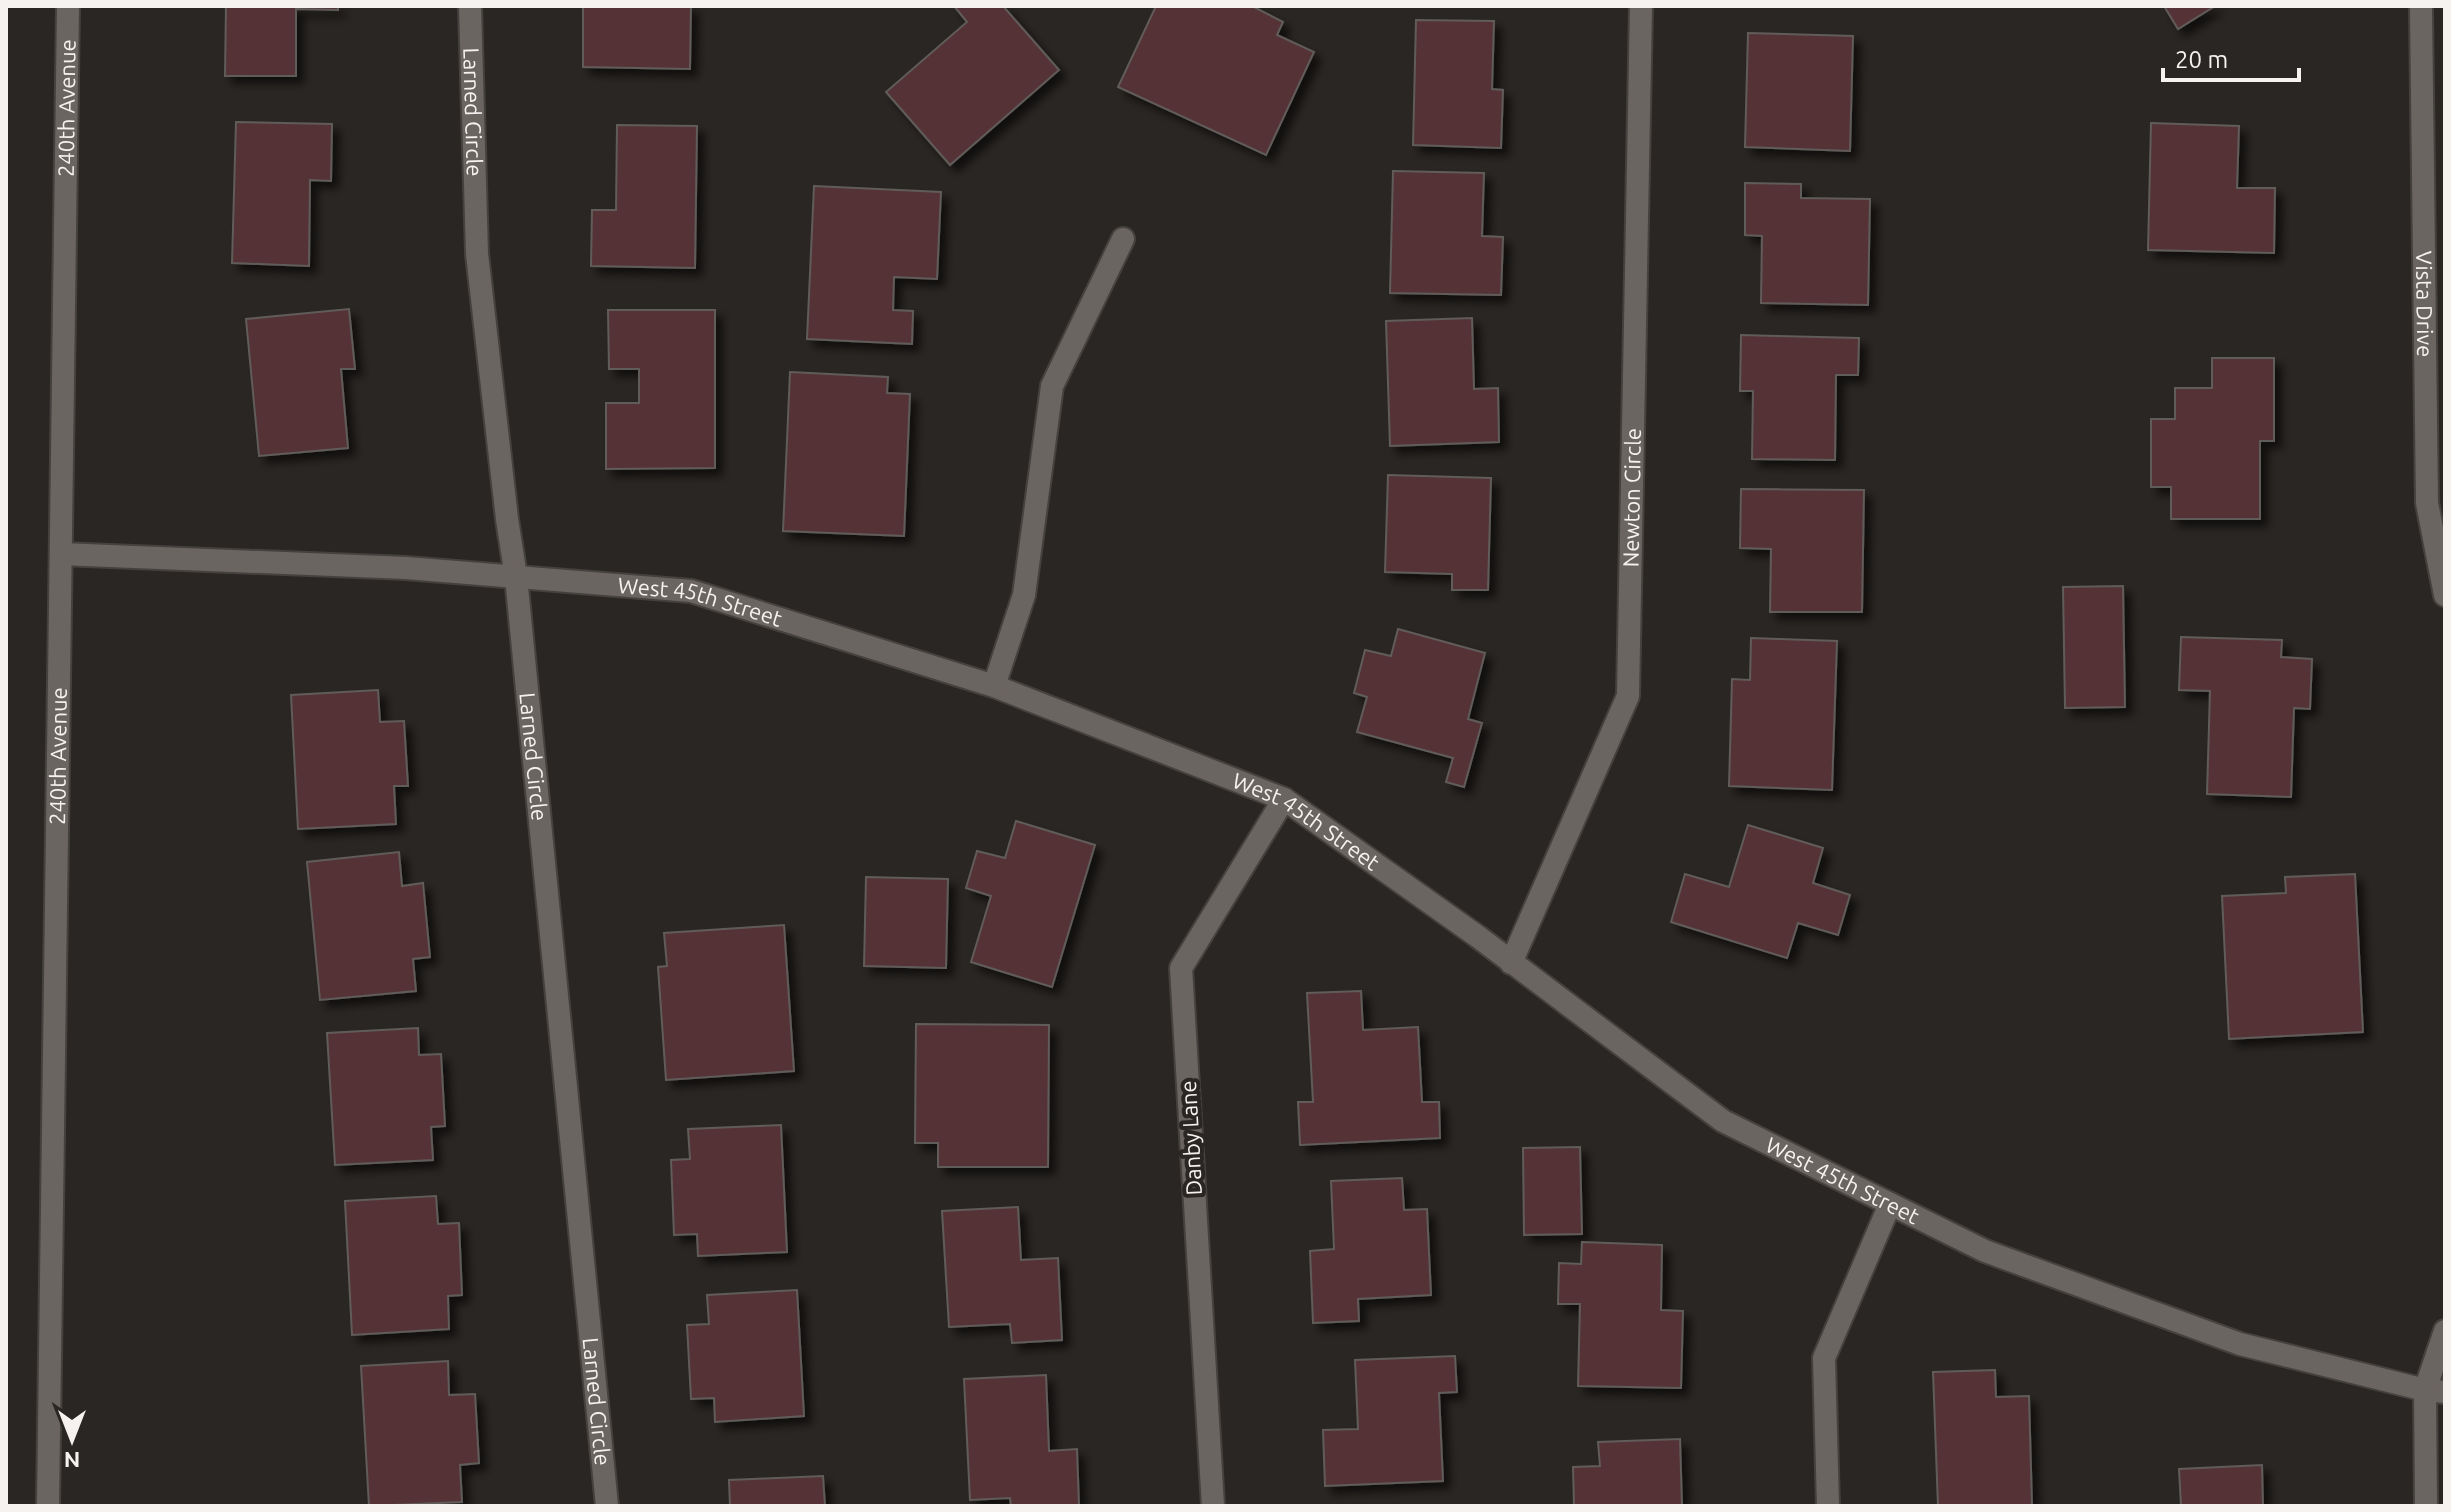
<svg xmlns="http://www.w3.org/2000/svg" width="2451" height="1512" font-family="Ubuntu,sans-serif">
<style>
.building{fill:#543334;stroke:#615b5a;stroke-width:2;filter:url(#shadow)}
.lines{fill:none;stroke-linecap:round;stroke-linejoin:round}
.minor-casing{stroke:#45413e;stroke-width:26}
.minor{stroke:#6b6562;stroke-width:22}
.labels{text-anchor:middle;stroke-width:8;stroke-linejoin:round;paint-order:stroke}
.street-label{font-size:22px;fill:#f5f2f0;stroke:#2a2623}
</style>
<defs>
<filter id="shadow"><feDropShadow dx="7" dy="7" stdDeviation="4" flood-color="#0009"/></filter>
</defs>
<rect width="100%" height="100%" fill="#2a2623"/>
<g class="building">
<path d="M226 6H338V10L296 9V76H225Z"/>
<path d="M583 6H691L690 69 583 67Z"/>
<path d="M954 6H1003L1059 70 950 165 886 92 967 22Z"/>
<path d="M1156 6H1252L1283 22 1277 35 1314 52 1266 155 1118 87Z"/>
<path d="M2164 6H2215L2178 29Z"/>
<path d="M1416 20 1494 21 1492 89 1503 90 1501 148 1413 145Z"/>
<path d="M1748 33 1853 36 1850 151 1745 147Z"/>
<path d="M236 122 332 124 331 181 310 180 309 266 232 263Z"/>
<path d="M2151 123 2239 126 2237 188H2275L2274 253 2148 250Z"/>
<path d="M617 125 697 126 695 268 591 266 592 210H616Z"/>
<path d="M1393 171 1484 173 1482 236 1503 237 1501 295 1390 293Z"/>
<path d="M1745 183 1801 184V198L1870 199 1868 305 1761 303 1762 236 1745 235Z"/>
<path d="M814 186 941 192 937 279 894 277 893 310 913 311 912 344 807 339Z"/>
<path d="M349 309 355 369H341L348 448 259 456 246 319Z"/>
<path d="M608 310H715V468L606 469V403H639V369H609Z"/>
<path d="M1472 318 1474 389 1498 388 1499 442 1390 446 1386 321Z"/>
<path d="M1741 335 1859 338 1858 375H1836L1835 460 1752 459 1753 391H1740Z"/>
<path d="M2212 358H2274V441H2260V519H2171V487H2151V419H2175V388H2212Z"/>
<path d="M790 372 888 377 887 393 910 394 904 536 783 531Z"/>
<path d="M1388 475 1491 478 1488 590H1452V574L1385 572Z"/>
<path d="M1741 489 1864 490 1862 612H1770L1771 549 1740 548Z"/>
<path d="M2123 586 2125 707 2065 708 2063 587Z"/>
<path d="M1398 629 1485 653 1468 719 1482 723 1464 787 1446 782 1453 758 1357 732 1367 697 1354 693 1365 650 1391 656Z"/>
<path d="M2181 637 2282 640 2281 657 2312 659 2310 709 2294 708 2291 797 2207 794 2210 691 2179 690Z"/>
<path d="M1751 638 1837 641 1832 790 1729 786 1732 679 1750 680Z"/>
<path d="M378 690 380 722 404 721 408 786H394L396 824 298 829 291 695Z"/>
<path d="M1016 821 1095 845 1052 987 971 962 991 896 966 888 977 851 1005 858Z"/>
<path d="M1748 825 1823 848 1813 883 1850 895 1838 935 1798 923 1787 958 1671 922 1685 874 1729 887Z"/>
<path d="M399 852 402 886 423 883 430 957 413 959 416 991 320 1000 307 862Z"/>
<path d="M2355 874 2363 1032 2229 1039 2222 896 2286 893 2285 877Z"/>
<path d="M866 877 948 879 946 968 864 966Z"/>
<path d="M784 925 794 1071 666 1080 658 967 667 966 664 933Z"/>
<path d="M1361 991 1363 1030 1418 1027 1422 1102H1439L1440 1138 1300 1145 1298 1102H1313L1307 993Z"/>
<path d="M916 1024 1049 1025 1048 1167H938V1143H915Z"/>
<path d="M418 1028 419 1055 441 1054 445 1126 431 1127 433 1160 335 1165 327 1033Z"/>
<path d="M781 1125 787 1252 698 1256 697 1234 674 1235 671 1160 690 1159 688 1129Z"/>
<path d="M1580 1147 1582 1234 1524 1235 1523 1148Z"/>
<path d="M1402 1178 1404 1210 1427 1209 1431 1295 1358 1299 1359 1321 1313 1323 1310 1251 1334 1249 1331 1181Z"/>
<path d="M436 1196 438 1224 459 1223 462 1295 448 1296 449 1329 352 1335 345 1201Z"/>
<path d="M1018 1207 1021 1260 1058 1258 1062 1340 1012 1343 1010 1324 949 1327 942 1211Z"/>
<path d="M1582 1242 1662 1245 1661 1310 1683 1311 1681 1388 1578 1386 1580 1304H1558L1559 1263 1581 1264Z"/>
<path d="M797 1290 804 1416 715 1422 714 1398 691 1399 687 1325 709 1324 707 1295Z"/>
<path d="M1455 1356 1457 1392 1439 1393 1443 1481 1325 1486 1323 1430 1358 1429 1355 1360Z"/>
<path d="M448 1361 449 1395 475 1394 479 1463 460 1465 462 1502 369 1506 361 1366Z"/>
<path d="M1995 1370 1996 1397 2029 1396 2032 1506H1938L1933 1372Z"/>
<path d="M1046 1375 1049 1451 1077 1449 1079 1506H1011L1010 1498 970 1500 964 1379Z"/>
<path d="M1680 1439 1682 1506H1574L1573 1467 1600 1466 1598 1442Z"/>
<path d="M2262 1465 2263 1506H2181L2179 1469Z"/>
<path d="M823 1476 825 1506H730L729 1480Z"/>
</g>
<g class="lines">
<g class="minor-casing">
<g id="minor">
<path id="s1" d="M470 6 477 254 507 519 516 577 607 1506"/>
<path id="s2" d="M2421 10 2427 503 2445 595"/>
<path id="s3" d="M61 554 406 568 691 591 994 686 1284 799 1477 936 1723 1121 1985 1251 2240 1344 2425 1390 2445 1392"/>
<path d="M994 686 1024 595 1052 386 1123 239"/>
<path id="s4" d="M1511 963 1628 696 1641 6"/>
<path id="s5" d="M48 1506 68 6"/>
<path d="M1213 1506 1181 968 1284 799"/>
<path d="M1828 1506 1824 1358 1890 1204"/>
<path d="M2426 1506 2425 1390 2445 1331"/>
</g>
</g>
<use href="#minor" class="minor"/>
</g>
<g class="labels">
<g class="street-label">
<text dy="8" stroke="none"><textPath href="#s5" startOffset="1398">240th Avenue</textPath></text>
<text dy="8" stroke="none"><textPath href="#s1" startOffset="106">Larned Circle</textPath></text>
<text dy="8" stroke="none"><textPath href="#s2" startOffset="294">Vista Drive</textPath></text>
<text dy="8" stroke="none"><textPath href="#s4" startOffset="490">Newton Circle</textPath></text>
<text dy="8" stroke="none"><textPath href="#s3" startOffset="642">West 45th Street</textPath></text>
<text dy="8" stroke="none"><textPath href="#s5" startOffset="750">240th Avenue</textPath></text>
<text dy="8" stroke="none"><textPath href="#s1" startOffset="754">Larned Circle</textPath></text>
<text dy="8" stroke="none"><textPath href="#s3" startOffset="1290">West 45th Street</textPath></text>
<text transform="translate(1191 1138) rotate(-93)" y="8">Danby Lane</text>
<text dy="8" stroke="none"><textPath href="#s3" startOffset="1938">West 45th Street</textPath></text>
<text dy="8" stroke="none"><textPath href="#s1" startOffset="1402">Larned Circle</textPath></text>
</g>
</g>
<rect width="2451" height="1512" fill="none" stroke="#f5f2f0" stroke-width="16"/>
<g transform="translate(72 1440) rotate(180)" stroke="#2a2623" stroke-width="6" paint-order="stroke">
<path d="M0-6L14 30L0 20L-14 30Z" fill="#f5f2f0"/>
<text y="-12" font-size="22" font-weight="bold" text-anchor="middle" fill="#f5f2f0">N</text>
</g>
<path d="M2163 68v12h136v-12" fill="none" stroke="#f5f2f0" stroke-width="4"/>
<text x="2175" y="68" font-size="24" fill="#f5f2f0" stroke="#2a2623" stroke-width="6" paint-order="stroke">20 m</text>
</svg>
